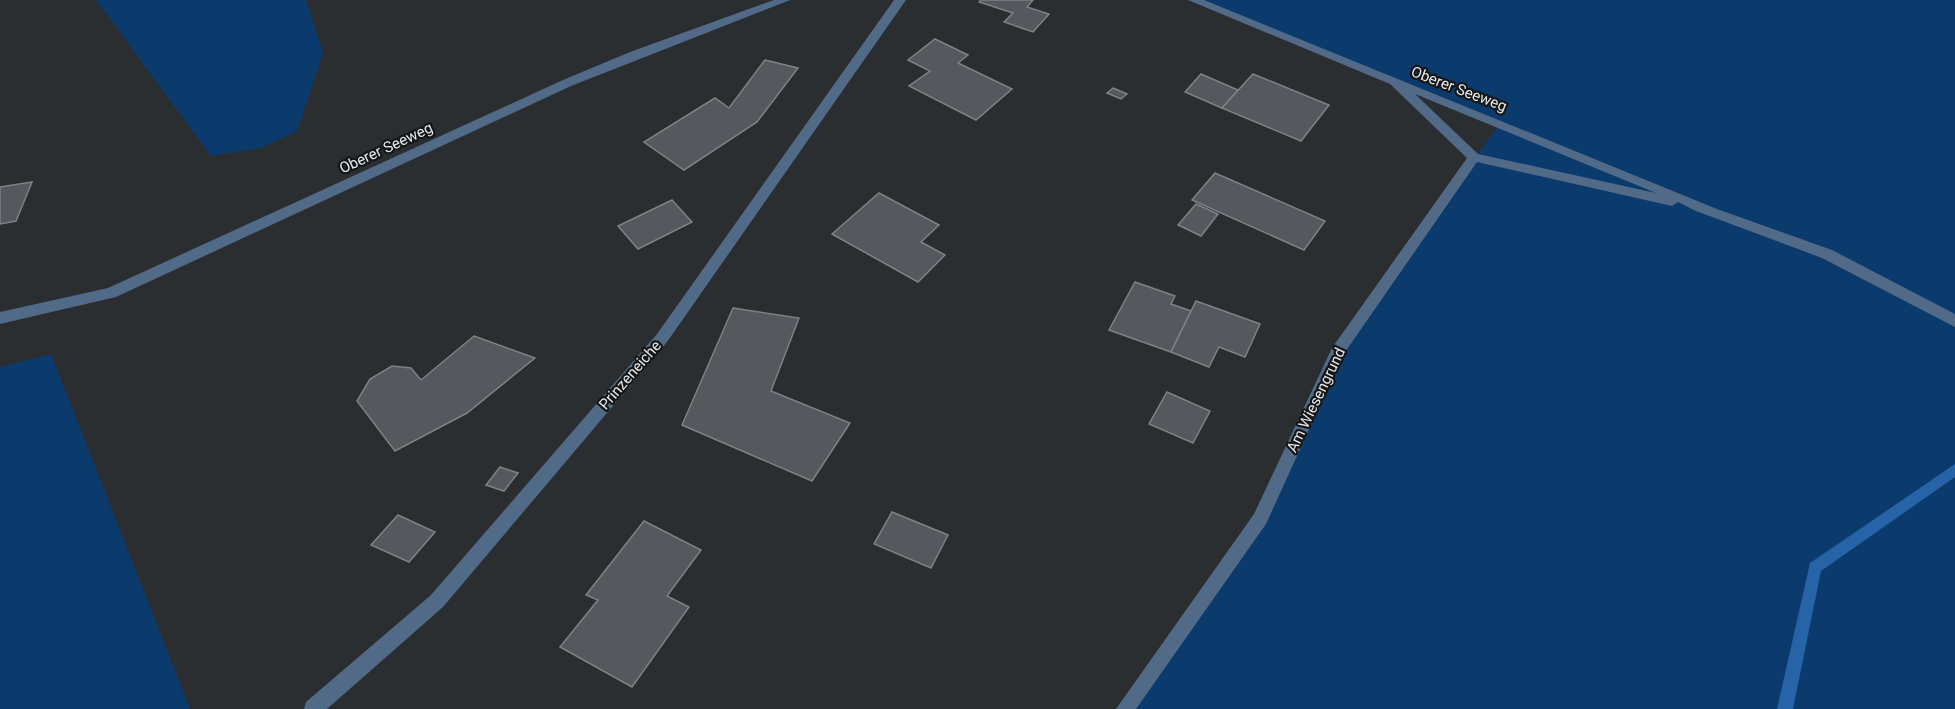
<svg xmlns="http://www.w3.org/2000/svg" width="1955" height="709" font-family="Roboto,sans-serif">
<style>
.green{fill:#0b3b6d}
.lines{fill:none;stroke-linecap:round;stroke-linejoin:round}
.stream{fill:#2663a7;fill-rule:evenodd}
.building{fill:#55585c;stroke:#7e8185;stroke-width:1.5}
.street{fill:#516a88;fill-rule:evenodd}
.labels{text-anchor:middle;stroke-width:4.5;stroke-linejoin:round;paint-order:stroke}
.street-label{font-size:15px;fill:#e6e8ea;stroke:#151618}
</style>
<rect width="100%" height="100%" fill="#2b2e31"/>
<g class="green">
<path d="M96 0H306L323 53 297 131 261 148 211 156Z"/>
<path d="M1194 0H1955V709H1125L1260 519 1337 352 1500 123Z"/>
<path d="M51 354 190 709H0V367Z"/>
</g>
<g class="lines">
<path class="stream" d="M1955 464V477L1821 571 1793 709H1777L1810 563Z"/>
</g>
<g class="building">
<path d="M981 0H1033L1027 7 1049 14 1033 32 1004 22 1013 13 979 2Z"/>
<path d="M935 39 968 55 958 63 1012 89 976 120 909 86 930 71 908 60Z"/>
<path d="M765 60 798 68 757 122 684 170 644 142 715 98 729 108Z"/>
<path d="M1201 74 1238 90 1222 108 1185 92Z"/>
<path d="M1253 74 1329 105 1301 141 1222 108Z"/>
<path d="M1113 88 1127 94 1121 99 1107 93Z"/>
<path d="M1215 173 1325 221 1304 250 1192 200Z"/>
<path d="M32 182 16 221 0 224V187Z"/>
<path d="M879 193 939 225 921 242 945 255 918 282 832 234Z"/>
<path d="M672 200 692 222 638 249 618 226Z"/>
<path d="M1196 204 1218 214 1201 236 1178 225Z"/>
<path d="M1135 282 1175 296 1171 304 1191 311 1171 352 1109 330Z"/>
<path d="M1196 301 1260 324 1245 357 1219 347 1209 367 1171 352Z"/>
<path d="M733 308 799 318 771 391 850 423 812 481 682 425Z"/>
<path d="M474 336 535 358 467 413 395 451 357 401 370 379 392 366 411 368 421 380Z"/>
<path d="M1167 392 1210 411 1193 443 1149 424Z"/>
<path d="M500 467 518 473 504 491 486 485Z"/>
<path d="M892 512 948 535 931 568 874 544Z"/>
<path d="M398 515 435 532 409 562 371 545Z"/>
<path d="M644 521 701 550 667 596 689 607 632 687 560 647 598 600 586 595Z"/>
</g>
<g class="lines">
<g class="street">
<path d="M774 0H790L571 86 116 297 0 324V312L108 288 563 80 630 52Z"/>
<path d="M894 0H906L667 342 443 607 327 709H304L306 702 431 595 657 334Z"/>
<path d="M1188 0H1204L1717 209 1832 250 1955 314V327L1822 258 1696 211 1678 202 1672 206 1477 162 1343 355 1266 524 1136 709H1116L1254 514 1332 348 1467 158 1390 84ZM1415 94 1656 193 1478 154Z"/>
</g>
</g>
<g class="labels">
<g class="street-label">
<text transform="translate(1459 89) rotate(21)" y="5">Oberer Seeweg</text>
<text transform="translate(386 148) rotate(-25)" y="5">Oberer Seeweg</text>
<text transform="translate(630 375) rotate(-49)" y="5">Prinzeneiche</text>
<text transform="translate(1316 400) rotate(-64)" y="5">Am Wiesengrund</text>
</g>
</g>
</svg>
